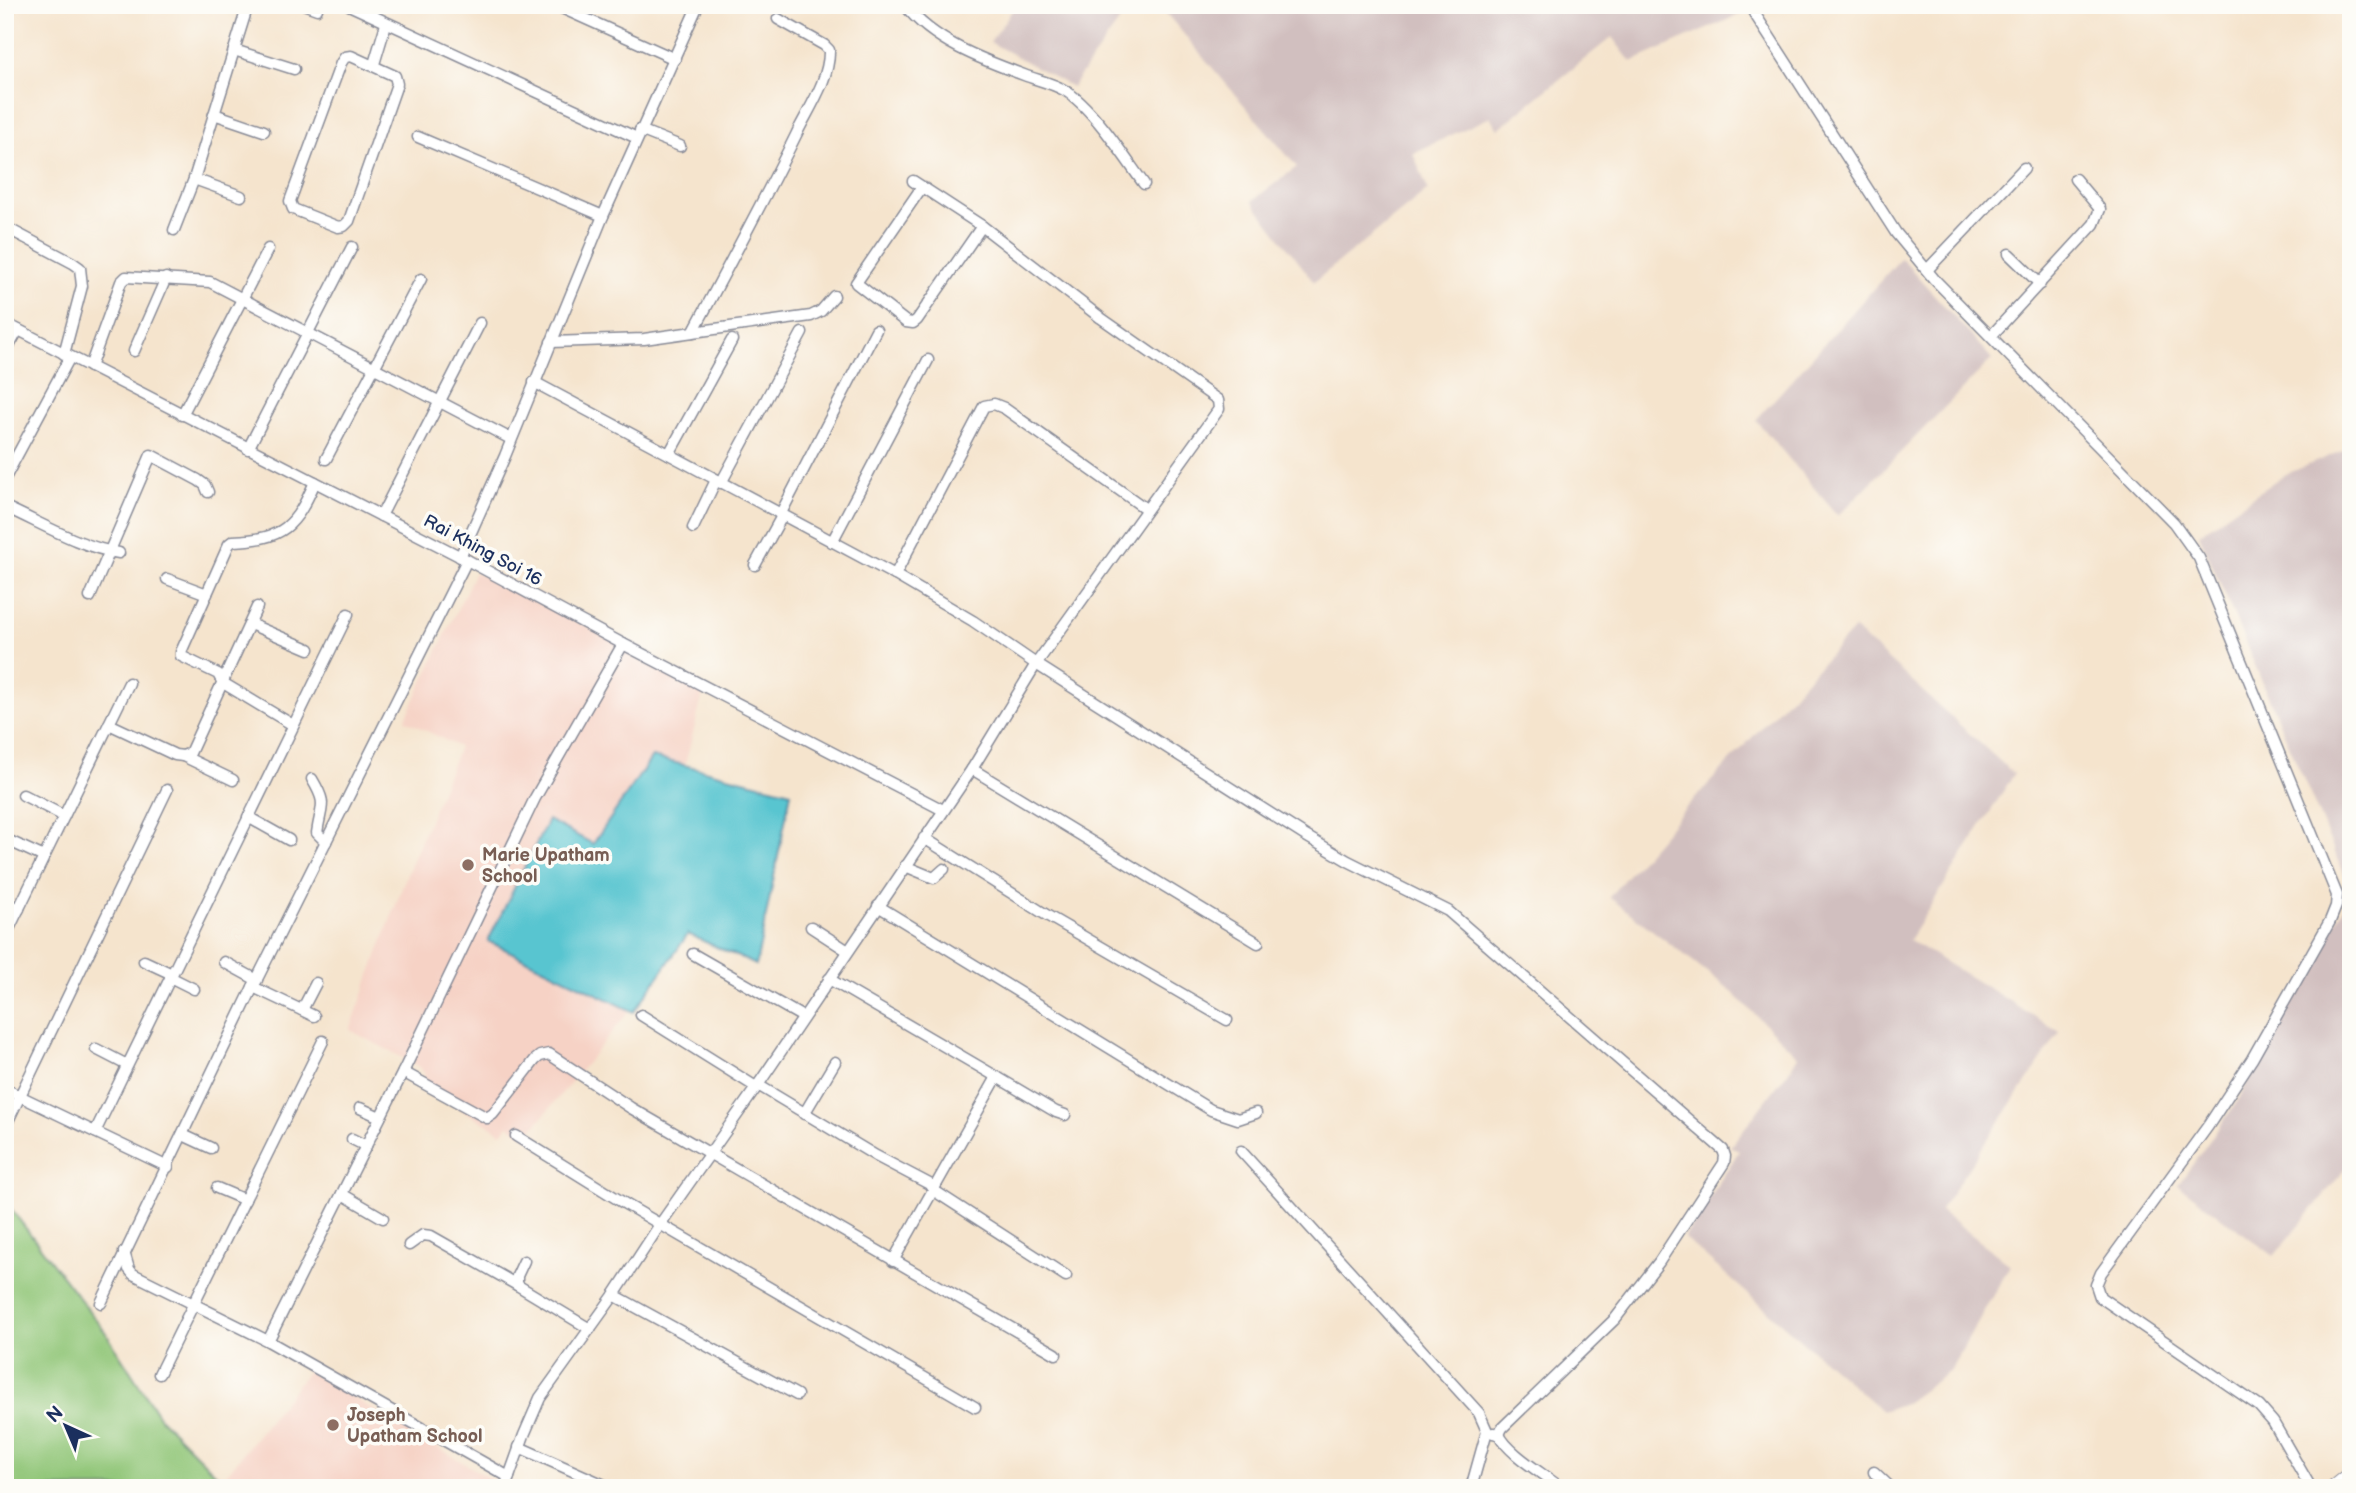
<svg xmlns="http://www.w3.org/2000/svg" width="2356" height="1493" font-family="'Balsamiq Sans',sans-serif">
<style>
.built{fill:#f6d2c5}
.industrial{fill:#d1bfbf}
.green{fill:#91c678;stroke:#567a6b;stroke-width:2}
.water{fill:#59c5d0;stroke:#3a7a97;stroke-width:2}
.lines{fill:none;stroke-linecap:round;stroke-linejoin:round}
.street-casing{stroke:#888a96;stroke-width:13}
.primary-casing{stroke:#888a96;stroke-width:18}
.street{stroke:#fff;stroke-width:10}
.primary{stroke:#fff;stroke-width:16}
.education-dot{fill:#8d6e63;stroke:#fdfcf7;stroke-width:2.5}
.labels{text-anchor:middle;stroke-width:7;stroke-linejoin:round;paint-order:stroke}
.street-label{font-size:18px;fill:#1b2f5e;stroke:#fdfcf7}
.education-label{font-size:18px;font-weight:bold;fill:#785e54;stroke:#fdfcf7;text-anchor:start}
</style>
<rect width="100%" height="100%" fill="#fdfcf7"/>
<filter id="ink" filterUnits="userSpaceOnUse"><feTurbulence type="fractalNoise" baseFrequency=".0143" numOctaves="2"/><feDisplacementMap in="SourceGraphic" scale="14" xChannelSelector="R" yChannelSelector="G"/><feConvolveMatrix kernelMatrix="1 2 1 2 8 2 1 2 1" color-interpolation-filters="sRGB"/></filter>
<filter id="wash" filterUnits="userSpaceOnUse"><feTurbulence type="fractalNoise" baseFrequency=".00686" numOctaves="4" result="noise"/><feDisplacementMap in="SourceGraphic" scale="28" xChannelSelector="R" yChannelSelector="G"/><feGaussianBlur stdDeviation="1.57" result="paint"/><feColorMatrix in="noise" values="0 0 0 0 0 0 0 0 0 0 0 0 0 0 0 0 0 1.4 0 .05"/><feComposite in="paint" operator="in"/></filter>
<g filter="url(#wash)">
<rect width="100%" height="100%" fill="#f5e4cd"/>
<g class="built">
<path d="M475 572 623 644 704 690 685 765 652 757 593 844 488 940 630 1010 527 1136 508 1125 502 1133 420 1085 425 1075 420 1067 350 1030 406 877 459 747 405 720Z"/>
<path d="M308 1371 506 1488H230L222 1480Z"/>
</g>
<g class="industrial">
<path d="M1016 5H1131L1072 87 990 42Z"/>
<path d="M1159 5H1741L1746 12 1631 62 1612 37 1498 129 1490 117 1413 153 1428 190 1314 282 1252 201 1297 167Z"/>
<path d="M1901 258 1992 359 1838 516 1756 420Z"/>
<path d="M2351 447V890L2199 534 2282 476Z"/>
<path d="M1854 629 2014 774 1909 940 2060 1032 1940 1210 2010 1265 1950 1371 1907 1402 1882 1411 1684 1238 1739 1151 1730 1147 1791 1068 1798 1056 1729 989 1609 897 1684 810Z"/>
<path d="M2351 894V1162L2274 1256 2178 1185 2239 1099Z"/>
</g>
<path class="green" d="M5 1201 106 1333 160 1418 230 1488H5Z"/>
<path class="water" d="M652 757 791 792 756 965 688 934 634 1012 488 941 548 820 593 844Z"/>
</g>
<g filter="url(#ink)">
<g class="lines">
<g class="street-casing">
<g id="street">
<path d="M306 5 317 9"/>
<path d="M349 5 637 138"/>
<path d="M555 5 675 59"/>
<path d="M905 5C932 41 983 60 1024 75 1037 80 1052 83 1064 90 1092 106 1125 158 1144 184"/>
<path d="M1749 5 1896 233 1934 279 2174 523 2199 558 2206 575 2337 895 2336 906 2330 921 2252 1059 2208 1126 2101 1273 2096 1285 2100 1297 2259 1406 2273 1422 2311 1488"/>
<path d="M234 50 294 69"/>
<path d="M351 56 395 76 397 84 349 221 344 226 338 227 293 209 290 201 341 63 345 57Z"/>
<path d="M374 64 386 24"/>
<path d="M214 114 264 131"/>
<path d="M640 130 680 146"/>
<path d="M418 137 603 216"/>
<path d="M194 179 241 196"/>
<path d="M922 187 856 283 906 322 913 323 917 320 982 226"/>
<path d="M5 227 73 263 80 268 82 286 64 354"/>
<path d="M174 230 194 179 248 5"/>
<path d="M2009 254 2040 284"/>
<path d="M1927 270 2024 168"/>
<path d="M5 323 467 560 623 644 943 810"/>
<path d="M693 332 811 316 821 311 834 296"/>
<path d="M1992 335 2094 224 2100 209 2075 179"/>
<path d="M551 342 644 339 693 332C728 267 763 202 796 135 808 110 830 79 829 50L824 45 778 19"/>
<path d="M134 351 166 278"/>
<path d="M5 353 18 330"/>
<path d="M90 367 121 282 126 277 210 282 511 439"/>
<path d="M534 382 895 575 973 621 1036 664 1304 835 1348 861 1448 911 1723 1150 1725 1156 1724 1163 1659 1262 1615 1319 1502 1428 1499 1434"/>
<path d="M182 415 268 249"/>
<path d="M248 449 352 247"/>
<path d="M669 454 732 340"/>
<path d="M326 459 421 279"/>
<path d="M5 478 70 357"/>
<path d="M721 483 802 333"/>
<path d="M5 507C41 523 80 547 119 553"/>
<path d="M780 515 876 330"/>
<path d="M381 516 480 323"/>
<path d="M693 528 716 480"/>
<path d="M832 542 928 360"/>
<path d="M460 557 505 456 603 216 698 5"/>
<path d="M755 565 782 516"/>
<path d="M895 575 984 406 994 404 1004 408 1146 509"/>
<path d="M167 579 207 594"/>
<path d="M90 597 151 455 198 480 205 485 208 492"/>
<path d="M250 624 309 649"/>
<path d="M109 724 175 755 183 756 190 753 257 607"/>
<path d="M293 725 223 683 218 674 185 658 181 656V652L229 544 233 541C284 539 295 527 315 482"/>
<path d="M183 756 233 780"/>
<path d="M972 769 1258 943"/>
<path d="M312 779C328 806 321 804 317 833L326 842"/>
<path d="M23 795 64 816"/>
<path d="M248 817 289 840"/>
<path d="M924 838 1048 916 1227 1020"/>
<path d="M5 839 44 857"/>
<path d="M905 866 934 878 944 869"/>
<path d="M5 903 19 909"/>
<path d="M878 906 1211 1110 1238 1119 1256 1113"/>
<path d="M811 927 848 951"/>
<path d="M5 937 129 683"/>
<path d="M693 954 803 1017"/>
<path d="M144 961 172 974"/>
<path d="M224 962 257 980"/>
<path d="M170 977 194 989"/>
<path d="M829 979 997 1077 893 1261"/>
<path d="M253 987 314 1016"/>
<path d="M302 1010 316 983"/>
<path d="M641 1015 756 1087"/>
<path d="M96 1049 127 1065"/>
<path d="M403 1072 487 1118 493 1114 535 1060 540 1056 549 1054 631 1108 1056 1354"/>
<path d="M997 1077 1056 1112 1065 1115"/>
<path d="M758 1085 876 1156 935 1187"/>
<path d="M5 1089 168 1167"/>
<path d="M360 1108 380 1117"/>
<path d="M804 1114 835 1062"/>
<path d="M5 1127 167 790"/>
<path d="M95 1132 348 614"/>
<path d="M183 1135 211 1148"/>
<path d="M516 1136 627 1205 975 1407"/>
<path d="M352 1139 366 1146"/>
<path d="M1241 1151 1479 1413 1487 1431 1471 1488"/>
<path d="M217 1188 245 1200"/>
<path d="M933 1190 1066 1276"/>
<path d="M342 1194 383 1218"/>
<path d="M409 1245 423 1235 431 1236 517 1285"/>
<path d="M124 1252 129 1269 133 1274 268 1341 509 1477"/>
<path d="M524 1261 517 1276V1285L590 1329"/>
<path d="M614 1295 797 1395"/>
<path d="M101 1303 253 987 467 560"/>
<path d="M268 1341 403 1072 535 798 623 644"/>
<path d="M159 1374 323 1041"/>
<path d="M1493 1433 1499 1434C1506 1452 1545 1475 1561 1488"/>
<path d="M519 1447 611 1488"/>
<path d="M1874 1472 1891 1488"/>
<path d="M505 1488 524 1435 540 1398 614 1295 661 1223 758 1085 972 769 1036 664 1219 409 1218 400 1101 318 982 226 913 181"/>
</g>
</g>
<g class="primary-casing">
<path id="primary" d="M2335 1488 2351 1475"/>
</g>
<use href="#street" class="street"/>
<use href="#primary" class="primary"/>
</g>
</g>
<g class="education-dot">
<circle cx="468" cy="865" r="7"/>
<circle cx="333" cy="1425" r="7"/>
</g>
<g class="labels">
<g class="street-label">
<text transform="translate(483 550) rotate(28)" y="6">Rai Khing Soi 16</text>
</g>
<g class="education-label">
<text x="482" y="861">Marie Upatham<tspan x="482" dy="21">School</tspan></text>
<text x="347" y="1421">Joseph<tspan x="347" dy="21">Upatham School</tspan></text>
</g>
</g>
<rect width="2356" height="1493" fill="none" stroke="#fdfcf7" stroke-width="28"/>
<g transform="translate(66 1426) rotate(316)" stroke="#fdfcf7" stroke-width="5" paint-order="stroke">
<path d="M0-5L12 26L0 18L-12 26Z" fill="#1b2f5e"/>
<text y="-10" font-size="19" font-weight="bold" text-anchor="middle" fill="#1b2f5e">N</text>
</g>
</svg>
